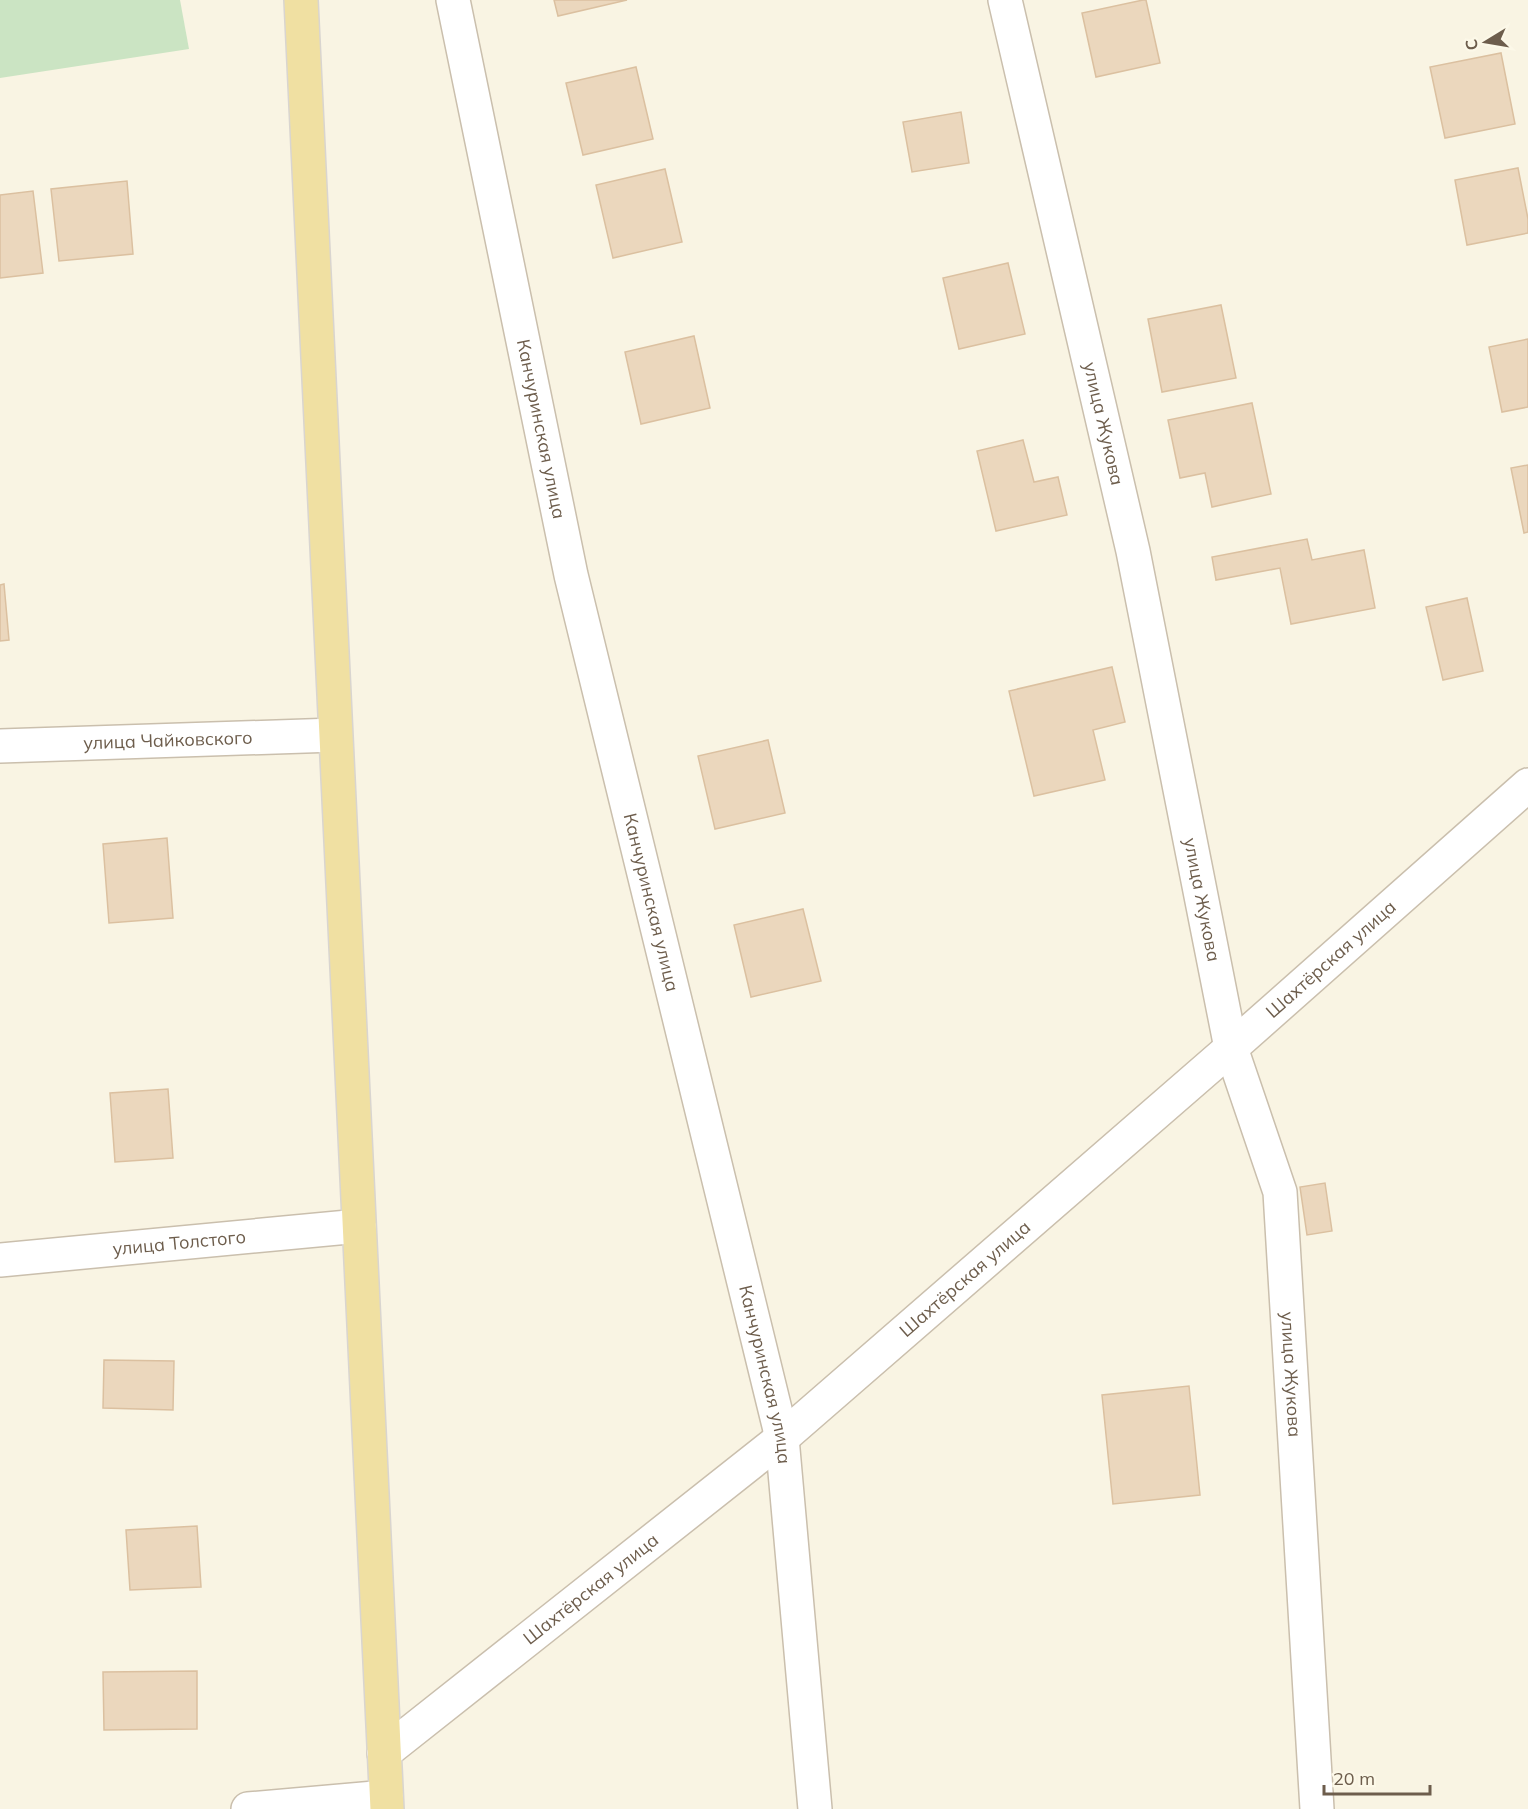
<svg xmlns="http://www.w3.org/2000/svg" width="1528" height="1809" font-family="Mulish,sans-serif">
<style>
.park{fill:#cbe4c3}
.building{fill:#ebd7bd;stroke:#dbc0a0;stroke-width:1.5}
.lines{fill:none;stroke-linecap:round;stroke-linejoin:round}
.minor-casing{stroke:#cabfad;stroke-width:36}
.major-casing{stroke:#d9d5d0;stroke-width:36}
.minor{stroke:#fff;stroke-width:33}
.major{stroke:#f0e0a2;stroke-width:33}
.labels{text-anchor:middle;stroke-width:6;stroke-linejoin:round;paint-order:stroke}
.street-label{font-size:18px;fill:#6d5d4c;stroke:#fcf8e8}
</style>
<rect width="100%" height="100%" fill="#f9f4e3"/>
<path class="park" d="M0 0H180L189 49 0 78Z"/>
<g class="building">
<path d="M554 0H627L558 16Z"/>
<path d="M1143 0H1146L1160 63 1096 77 1082 13Z"/>
<path d="M1501 53 1515 124 1445 138 1430 67Z"/>
<path d="M636 67 653 139 583 155 566 83Z"/>
<path d="M961 112 969 163 912 172 903 122Z"/>
<path d="M1518 168 1528 219V233L1467 245 1455 180Z"/>
<path d="M665 169 682 242 613 258 596 185Z"/>
<path d="M127 181 133 254 59 261 51 189Z"/>
<path d="M33 191 43 273 0 278V195Z"/>
<path d="M1008 263 1025 334 959 349 943 278Z"/>
<path d="M1221 305 1236 378 1162 392 1148 319Z"/>
<path d="M694 336 710 408 641 424 625 352Z"/>
<path d="M1528 339V407L1502 412 1489 347Z"/>
<path d="M1252 403 1271 494 1212 507 1205 473 1180 478 1168 420Z"/>
<path d="M1023 440 1034 482 1058 477 1067 515 996 531 977 451Z"/>
<path d="M1528 465V532L1524 533 1511 468Z"/>
<path d="M1307 539 1312 560 1364 550 1375 608 1291 624 1280 568 1216 580 1212 557Z"/>
<path d="M4 584 9 640 0 641V585Z"/>
<path d="M1467 598 1483 671 1443 680 1426 607Z"/>
<path d="M1112 667 1125 722 1093 730 1105 780 1034 796 1009 691Z"/>
<path d="M768 740 785 813 715 829 698 756Z"/>
<path d="M167 838 173 918 109 923 103 844Z"/>
<path d="M803 909 821 981 751 997 734 925Z"/>
<path d="M168 1089 173 1158 115 1162 110 1093Z"/>
<path d="M1325 1183 1332 1231 1307 1235 1300 1187Z"/>
<path d="M104 1360 174 1361 173 1410 103 1408Z"/>
<path d="M1189 1386 1200 1495 1113 1504 1102 1395Z"/>
<path d="M197 1526 201 1587 130 1590 126 1530Z"/>
<path d="M197 1671V1729L104 1730 103 1672Z"/>
</g>
<g class="lines">
<g class="minor-casing">
<g id="minor">
<path id="s1" d="M453 0 571 575 782 1438 815 1809"/>
<path id="s2" d="M1005 0 1133 551 1231 1048 1280 1192 1317 1809"/>
<path id="s3" d="M0 746 335 735"/>
<path id="s4" d="M0 1260 359 1226"/>
<path id="s5" d="M384 1753 782 1438 1231 1048 1528 785"/>
<path d="M248 1809 386 1797"/>
</g>
</g>
<g class="major-casing">
<path id="major" d="M301 0 387 1809"/>
</g>
<use href="#minor" class="minor"/>
<use href="#major" class="major"/>
</g>
<g class="labels">
<g class="street-label">
<text dy="6" stroke="none"><textPath href="#s2" startOffset="435">улица Жукова</textPath></text>
<text dy="6" stroke="none"><textPath href="#s1" startOffset="438">Канчуринская улица</textPath></text>
<text dy="6" stroke="none"><textPath href="#s3" startOffset="168">улица Чайковского</textPath></text>
<text dy="6" stroke="none"><textPath href="#s2" startOffset="921">улица Жукова</textPath></text>
<text dy="6" stroke="none"><textPath href="#s1" startOffset="924">Канчуринская улица</textPath></text>
<text dy="6" stroke="none"><textPath href="#s5" startOffset="1236">Шахтёрская улица</textPath></text>
<text dy="6" stroke="none"><textPath href="#s4" startOffset="180">улица Толстого</textPath></text>
<text dy="6" stroke="none"><textPath href="#s5" startOffset="750">Шахтёрская улица</textPath></text>
<text dy="6" stroke="none"><textPath href="#s1" startOffset="1410">Канчуринская улица</textPath></text>
<text dy="6" stroke="none"><textPath href="#s2" startOffset="1407">улица Жукова</textPath></text>
<text dy="6" stroke="none"><textPath href="#s5" startOffset="264">Шахтёрская улица</textPath></text>
</g>
</g>
<g transform="translate(1486 42) rotate(259)" stroke="#fcf8e8" stroke-width="4.5" paint-order="stroke">
<path d="M0-4.5L10 22L0 15L-10 22Z" fill="#6d5d4c"/>
<text y="-9" font-size="16" font-weight="bold" text-anchor="middle" fill="#6d5d4c">С</text>
</g>
<path d="M1324 1785v9h106v-9" fill="none" stroke="#6d5d4c" stroke-width="3"/>
<text x="1333" y="1785" font-size="18" fill="#6d5d4c" stroke="#fcf8e8" stroke-width="4.5" paint-order="stroke">20 m</text>
</svg>
